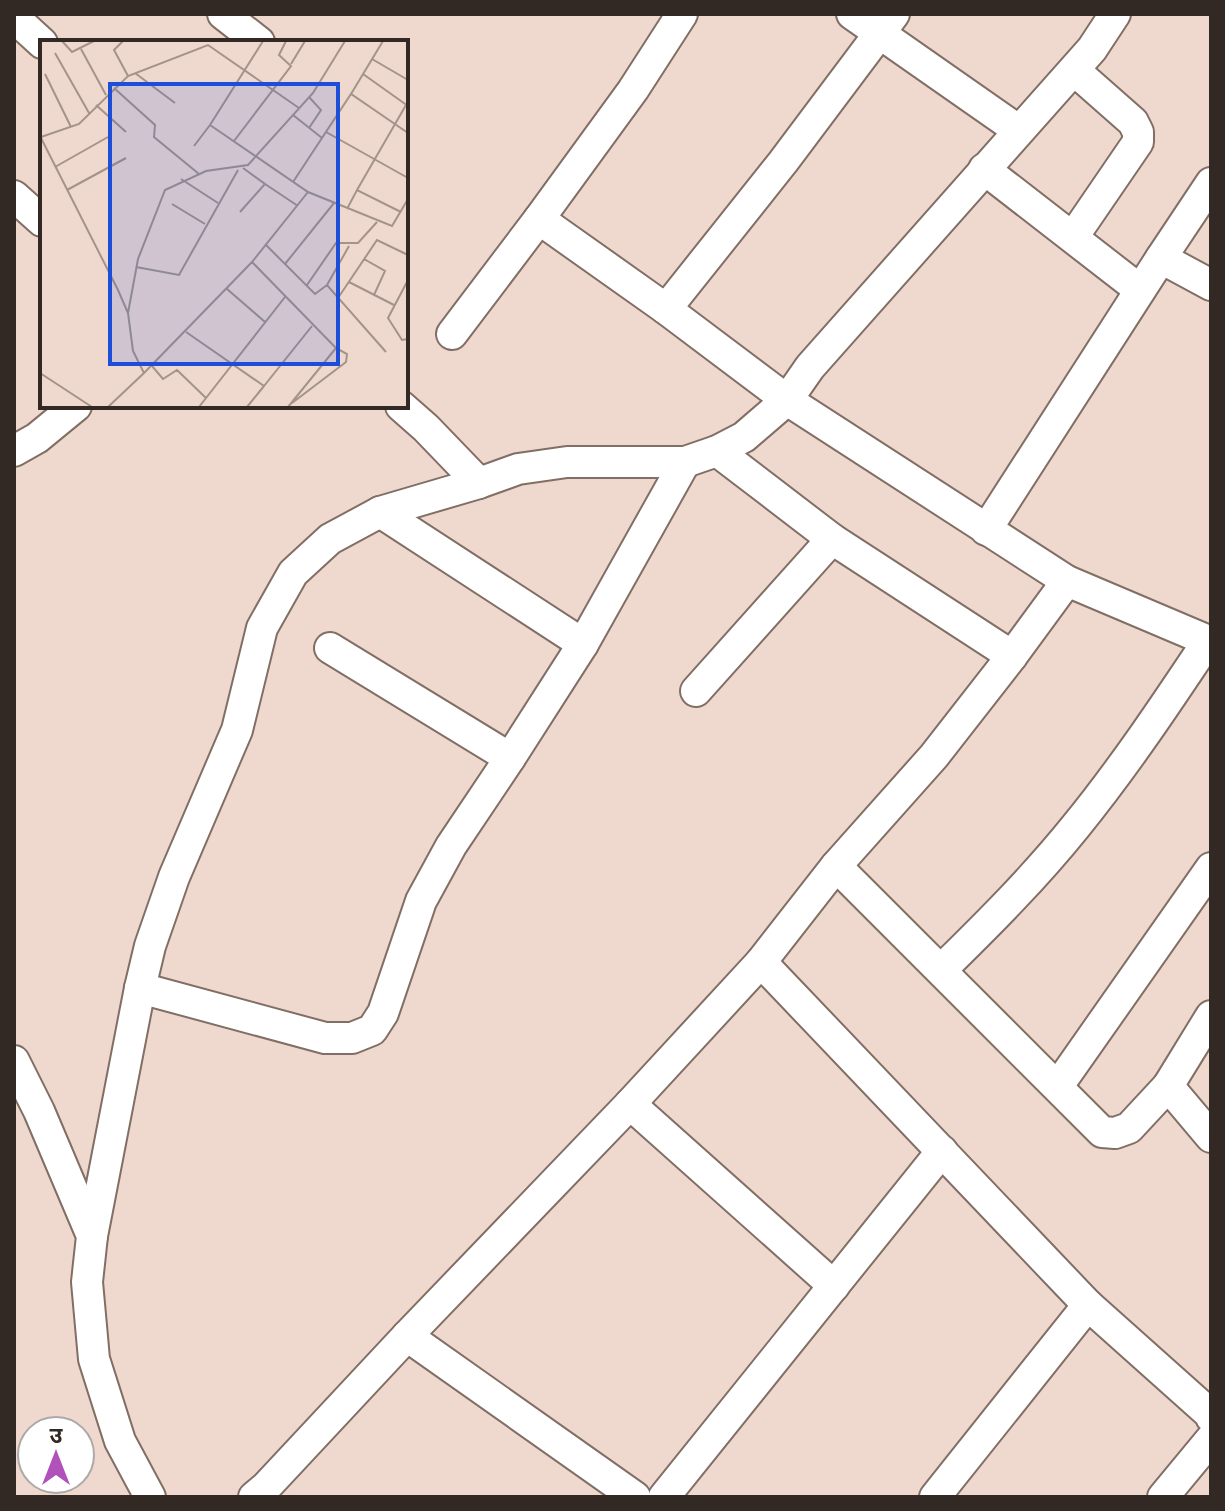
<svg xmlns="http://www.w3.org/2000/svg" width="1225" height="1511" font-family="Karla,'Noto Sans Devanagari',sans-serif">
<style>
.lines{fill:none;stroke-linecap:round;stroke-linejoin:round}
.street-casing{stroke:#816e64;stroke-width:34}
.street{stroke:#fff;stroke-width:30}
.inset-road{fill:none;stroke:#a3938a;stroke-width:2}
.view{fill:#1d4ed8;fill-opacity:0.15;stroke:#1d4ed8;stroke-width:4}
.inset-edge{fill:none;stroke:#322925;stroke-width:4}
</style>
<rect width="100%" height="100%" fill="#efd9ce"/>
<g class="lines">
<g class="street-casing">
<g id="street">
<path d="M223 14 259 42"/>
<path d="M852 14 1018 130"/>
<path d="M18 21 42 43"/>
<path d="M984 169 1140 290"/>
<path d="M14 196 42 221"/>
<path d="M539 219 633 90 682 14"/>
<path d="M1073 237 1138 142V132L1133 122 1074 70"/>
<path d="M1161 258 1211 285"/>
<path d="M666 309 783 162 894 14"/>
<path d="M452 334 539 219 666 309 787 400 1067 581 1211 642"/>
<path d="M401 406 426 428 479 483"/>
<path d="M14 451 37 438 76 406"/>
<path d="M380 512 583 644"/>
<path d="M986 530 1161 258 1211 183"/>
<path d="M832 539 1012 656"/>
<path d="M330 648 510 758"/>
<path d="M696 691 832 539 717 451"/>
<path d="M836 866 1102 1132 1115 1133 1129 1128 1168 1086 1211 1137"/>
<path d="M761 962 1088 1305 1210 1414 1211 1417"/>
<path d="M941 970C988 924 1035 877 1076 826 1124 767 1166 704 1208 641"/>
<path d="M140 988 325 1038H352L372 1030 383 1013 421 901 451 846 510 758 583 644 685 462"/>
<path d="M14 1061 39 1111 92 1236 87 1282 94 1359 120 1441 150 1497"/>
<path d="M1058 1086 1211 868"/>
<path d="M1168 1086 1211 1016"/>
<path d="M630 1104 834 1286"/>
<path d="M92 1236 140 988 150 946 174 877 237 730 262 628 293 573 330 539 380 512 479 483 518 469 567 462H685L717 451 744 437 787 400 810 367 1092 49 1115 14"/>
<path d="M407 1336 635 1497"/>
<path d="M254 1497 266 1487 407 1336 630 1104 761 962 836 866 934 756 1012 656 1067 581"/>
<path d="M664 1497 942 1151"/>
<path d="M935 1497 1088 1305"/>
<path d="M1163 1497 1211 1439"/>
</g>
</g>
<use href="#street" class="street"/>
</g>
<g transform="translate(40 40)">
<rect width="368" height="368" fill="#efd9ce"/>
<path class="inset-road" d="M22 1 32 12 54 1M83 1 74 10 88 36M41 9 66 55M15 13 49 73M332 19 368 40M251 24 265 1M95 33 135 63M5 34 31 87M323 34 368 66M74 48 115 85 114 97 159 134M311 54 343 1M56 65 86 92M253 75 282 98M170 85 223 1M269 88 281 70 269 57M286 92 368 138M0 96 78 250 88 273 93 311 104 333 68 367M1 97 39 84 88 36 168 5 259 68M194 101 251 26 239 15 246 1M154 106 170 85 268 152 352 186 368 159M15 127 68 97M141 139 178 163M253 142 311 54 368 93M225 144 258 166M27 150 86 118M317 150 366 65M132 164 165 184M307 169 317 150 361 172M200 172 225 144 203 128M225 204 275 254 287 245 346 312M324 219 345 231 334 255M212 222 296 308 248 367M245 224 294 163M96 227 139 235 198 130M368 240 348 278 362 300 368 299M309 242 354 265M267 245 296 203H318L337 182M287 245 309 206M187 249 225 282M298 258 337 200 368 215M88 273 98 219 125 150 166 131 208 125 273 53 305 1M146 292 224 346 272 286M112 326 123 339 137 330 166 358M0 333 52 367M104 333 212 222 268 152M252 363 306 322 307 314 296 308M159 367 245 257M207 367 224 346"/>
<path class="view" d="M70 44H298V324H70Z"/>
<rect width="368" height="368" class="inset-edge"/>
</g>
<rect width="1225" height="1511" fill="none" stroke="#322925" stroke-width="32"/>
<g transform="translate(56 1455)"><circle r="38" fill="#ffffff" stroke="#ada9a8" stroke-width="2"/>
<path d="M0-6L14 30L0 20L-14 30Z" fill="#b151ba"/>
<text y="-12" font-size="22" font-weight="bold" text-anchor="middle" fill="#322925">उ</text>
</g>
</svg>
